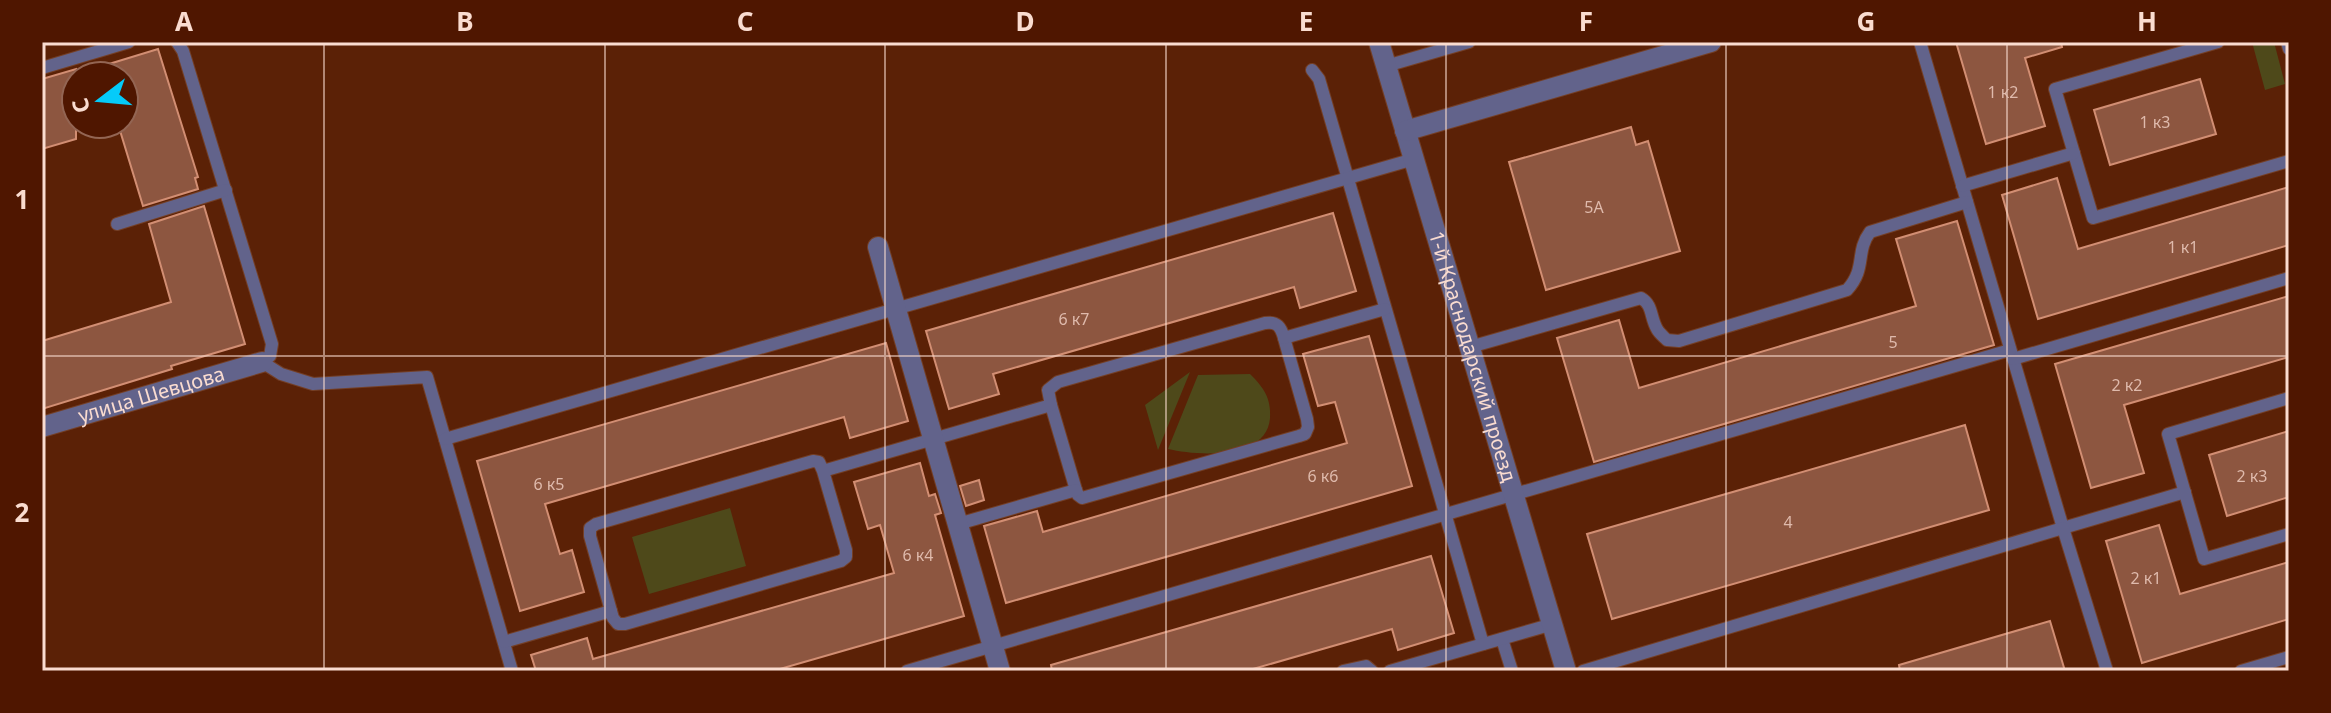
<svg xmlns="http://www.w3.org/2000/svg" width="2331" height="713" font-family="'Noto Sans',sans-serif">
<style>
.green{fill:#4e491a}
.building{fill:#8d5640;stroke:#d28e73;stroke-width:2}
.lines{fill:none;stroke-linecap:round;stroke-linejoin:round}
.lane-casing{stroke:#743f26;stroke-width:14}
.street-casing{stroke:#743f26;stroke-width:22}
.lane{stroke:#62638b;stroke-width:12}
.street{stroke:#62638b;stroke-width:20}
.grid{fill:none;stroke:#fadcd0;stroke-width:2;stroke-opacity:0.55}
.labels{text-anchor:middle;stroke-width:8;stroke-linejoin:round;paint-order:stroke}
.number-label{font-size:16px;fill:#dfbaac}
.street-label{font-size:20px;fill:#fadcd0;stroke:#4f1600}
.neatline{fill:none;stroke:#fadcd0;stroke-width:3}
.grid-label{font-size:26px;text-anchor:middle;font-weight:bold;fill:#fadcd0}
</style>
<rect width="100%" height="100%" fill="#5b2106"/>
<g class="green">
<path d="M2252 42H2274L2285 84 2265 90Z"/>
<path d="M1190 372 1158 450 1145 405Z"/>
<path d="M1250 374C1264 388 1271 398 1270 418 1267 460 1198 456 1168 449L1198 375Z"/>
<path d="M730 508 746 566 649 594 632 537Z"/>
</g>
<g class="building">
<path d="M1956 42H2061L2062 47 2025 58 2045 126 1986 144Z"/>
<path d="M158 49 198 177 195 178 198 189 143 206 118 124H124V76H87L86 71Z"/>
<path d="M76 69V139L42 149V79Z"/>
<path d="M2200 79 2216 134 2110 165 2094 110Z"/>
<path d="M1631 127 1636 145 1648 141 1680 251 1546 290 1509 162Z"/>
<path d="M2057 178 2078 249 2289 187V245L2038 319 2002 195Z"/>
<path d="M204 206 245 344 171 366 172 369 42 409V341L171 302 149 224Z"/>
<path d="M1333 213 1356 291 1300 308 1294 287 993 374 999 394 949 409 926 331Z"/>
<path d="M1957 221 1994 345 1594 462 1557 338 1619 320 1639 388 1916 306 1896 239Z"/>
<path d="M2289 296V357L2124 405 2144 473 2091 488 2055 364Z"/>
<path d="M1369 336 1412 486 1006 603 984 526 1037 511 1043 532 1347 443 1335 402 1318 406 1303 354Z"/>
<path d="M886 343 908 421 850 438 844 417 545 504 560 554 572 550 584 592 520 611 477 461Z"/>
<path d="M1965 425 1989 510 1612 619 1587 534Z"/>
<path d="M2289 431V497L2227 516 2209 455Z"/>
<path d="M920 463 929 496 935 494 941 513 935 515 964 616 773 671H536L531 655 587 638 593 659 894 573 880 525 868 529 854 482Z"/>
<path d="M979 480 984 500 966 506 960 486Z"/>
<path d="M2159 525 2180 594 2289 562V619L2142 663 2106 541Z"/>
<path d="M1431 556 1454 633 1398 650 1392 629 1246 671H1052L1051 665Z"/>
<path d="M2050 621 2065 671H1900L1899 665Z"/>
</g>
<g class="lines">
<g class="lane-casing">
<g id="lane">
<path d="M177 42 183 51 272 344 270 356 262 362 281 374 313 384 427 377 512 671"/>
<path d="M1920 42 2063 528 2185 492"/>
<path d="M2218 42 2055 89 2093 218 2289 161"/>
<path d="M2287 42 2289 49"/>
<path d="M1386 66 1469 42"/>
<path d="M42 68 129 42"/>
<path d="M1312 70 1319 79 1483 644"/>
<path d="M1962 186 2074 153"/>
<path d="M117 224 226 190"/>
<path d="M1470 347 1641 298C1653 305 1650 317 1657 329 1659 333 1663 336 1667 340L1679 341 1847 290C1867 268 1855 252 1870 232L1967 202"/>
<path d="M2013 359 2289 278"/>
<path d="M2289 398 2168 434 2204 559 2289 534"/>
<path d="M1051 405 1076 490 1078 495 1082 498 1299 436 1305 434 1308 427 1307 419 1284 338"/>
<path d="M445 439 1414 159"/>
<path d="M823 471 846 550V557L841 561 625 624H618L613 618 590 536V528L596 524 813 461 819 462 823 471 1051 405 1048 390 1058 382 1265 323C1277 321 1281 327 1284 338L1385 309"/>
<path d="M958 524 1076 490"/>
<path d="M1502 639 1512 671"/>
<path d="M504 642 611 611"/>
<path d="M907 671 2010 350"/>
<path d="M1343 671 1366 666 1372 671"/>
<path d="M1390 671 1553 624"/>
<path d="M1583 671 2063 528 2107 671"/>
<path d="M2241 671 2289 657"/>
</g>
</g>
<g class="street-casing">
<g id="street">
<path id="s1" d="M1379 42 1566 671"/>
<path d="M1405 131 1711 42"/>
<path d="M878 247 1000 671"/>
<path id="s2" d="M42 427 262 362"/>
</g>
</g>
<use href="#lane" class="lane"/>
<use href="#street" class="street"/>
</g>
<path class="grid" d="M324 42V671M605 42V671M885 42V671M1166 42V671M1446 42V671M1726 42V671M2007 42V671M42 356H2289"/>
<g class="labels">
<g class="number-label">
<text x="2003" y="98">1 к2</text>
<text x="2155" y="128">1 к3</text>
<text x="1594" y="213">5А</text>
<text x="2183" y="253">1 к1</text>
<text x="1074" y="325">6 к7</text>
<text x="1893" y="348">5</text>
<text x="2127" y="391">2 к2</text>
<text x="1323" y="482">6 к6</text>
<text x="2252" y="482">2 к3</text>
<text x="549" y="490">6 к5</text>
<text x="1788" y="528">4</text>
<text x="918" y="561">6 к4</text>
<text x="2146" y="584">2 к1</text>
</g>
<g class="street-label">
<text dy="7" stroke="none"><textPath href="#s1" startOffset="328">1-й Краснодарский проезд</textPath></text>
<text dy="7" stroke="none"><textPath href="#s2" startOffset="114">улица Шевцова</textPath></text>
</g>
</g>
<rect width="2331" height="713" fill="none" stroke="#4f1600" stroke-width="88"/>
<g transform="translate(100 100) rotate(254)"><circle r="38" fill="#4f1600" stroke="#936553" stroke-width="2"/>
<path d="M0-6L14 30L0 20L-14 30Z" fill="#05cbf9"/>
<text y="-12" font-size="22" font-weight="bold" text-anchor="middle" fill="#fadcd0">С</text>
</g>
<rect x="44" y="44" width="2243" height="625" class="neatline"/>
<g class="grid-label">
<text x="184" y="31">A</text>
<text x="465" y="31">B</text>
<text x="745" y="31">C</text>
<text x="1025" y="31">D</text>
<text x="1306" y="31">E</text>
<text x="1586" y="31">F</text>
<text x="1866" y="31">G</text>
<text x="2147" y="31">H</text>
<text x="22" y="209">1</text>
<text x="22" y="522">2</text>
</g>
</svg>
